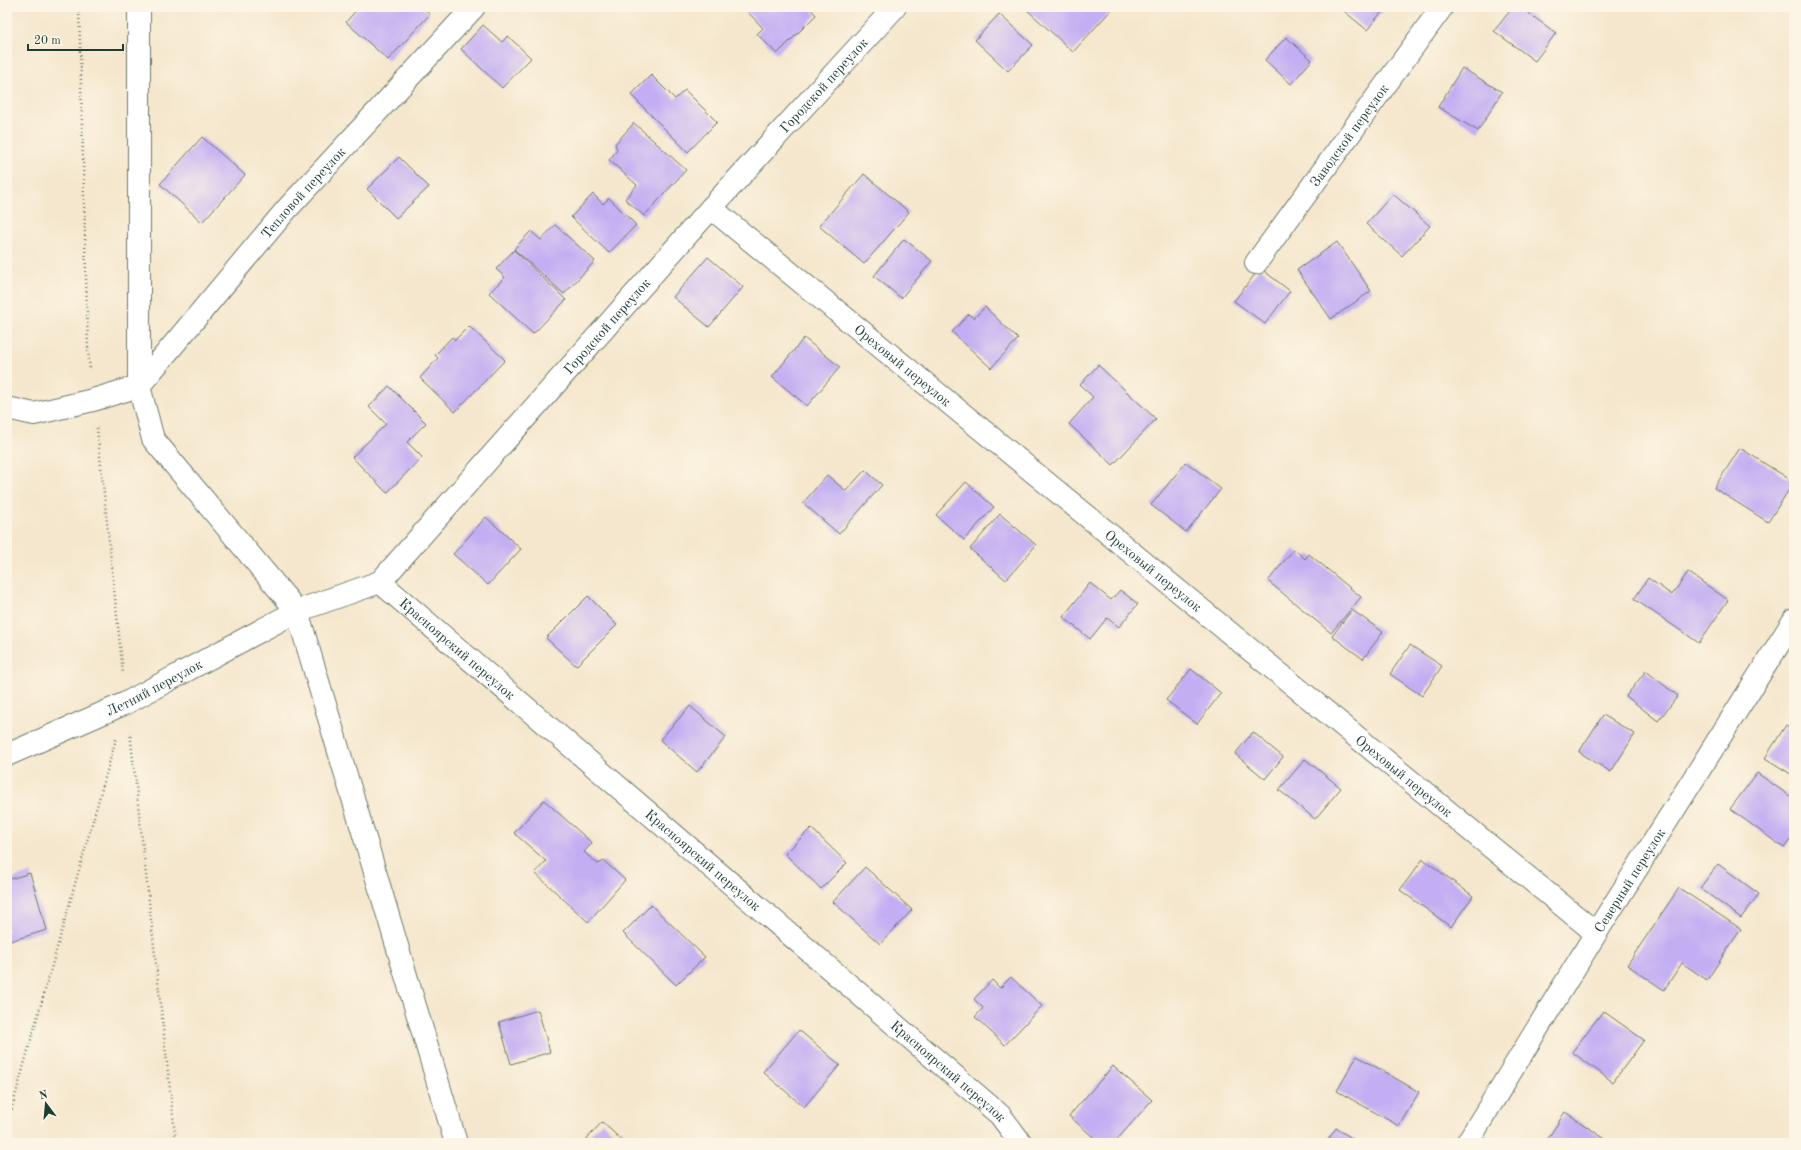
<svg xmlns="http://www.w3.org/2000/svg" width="1801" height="1150" font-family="'Old Standard TT',serif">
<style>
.building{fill:#c3adf3}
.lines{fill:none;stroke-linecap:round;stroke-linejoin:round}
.street-casing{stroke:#6a786a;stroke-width:24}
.path{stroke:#6a786a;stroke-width:2.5;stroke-dasharray:1 3;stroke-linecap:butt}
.street{stroke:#fff;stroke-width:22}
.labels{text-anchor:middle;stroke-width:3;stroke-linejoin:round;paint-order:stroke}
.street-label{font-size:14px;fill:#1f3d34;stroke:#fcf5e5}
</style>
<rect width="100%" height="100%" fill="#fcf5e5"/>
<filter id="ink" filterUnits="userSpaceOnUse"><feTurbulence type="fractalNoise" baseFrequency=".025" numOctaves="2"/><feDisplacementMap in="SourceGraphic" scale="8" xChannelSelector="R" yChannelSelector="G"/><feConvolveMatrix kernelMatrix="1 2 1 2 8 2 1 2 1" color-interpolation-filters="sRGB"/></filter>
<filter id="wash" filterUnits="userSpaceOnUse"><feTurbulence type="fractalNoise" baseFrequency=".012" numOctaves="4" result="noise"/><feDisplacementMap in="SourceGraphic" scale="16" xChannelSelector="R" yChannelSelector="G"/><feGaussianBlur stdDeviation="0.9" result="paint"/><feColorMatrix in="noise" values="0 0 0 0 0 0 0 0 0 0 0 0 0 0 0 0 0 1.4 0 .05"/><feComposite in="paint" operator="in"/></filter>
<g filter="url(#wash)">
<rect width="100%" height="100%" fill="#f5e7cd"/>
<g id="blocks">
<g class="building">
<path d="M359 7H422L430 14 388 60 346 22Z"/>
<path d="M743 7H809L816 15 777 54 757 34 763 28Z"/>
<path d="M1024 7H1114L1073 52Z"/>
<path d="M1339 7H1386L1367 30Z"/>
<path d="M1513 7H1520L1556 33 1535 61 1494 31Z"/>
<path d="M999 14 1033 45 1008 71 975 40Z"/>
<path d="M483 25 502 42 508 36 531 58 502 88 461 49Z"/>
<path d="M1286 37 1312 60 1291 84 1265 60Z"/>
<path d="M1462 68 1502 92 1478 131 1438 107Z"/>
<path d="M651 75 675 99 685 90 717 122 688 152 631 95Z"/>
<path d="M634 123 686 170 644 216 625 199 637 185 609 160 617 150 615 144Z"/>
<path d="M202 137 245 175 202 222 160 184Z"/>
<path d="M399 157 429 187 396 218 367 189Z"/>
<path d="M864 174 909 212 864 264 819 226Z"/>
<path d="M593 194 603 204 609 198 636 225 609 253 571 217Z"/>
<path d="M1393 194 1430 226 1402 256 1366 224Z"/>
<path d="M555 225 595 261 564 294 514 249 531 231 541 240Z"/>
<path d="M904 239 932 261 901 298 874 276Z"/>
<path d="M1337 242 1371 291 1331 319 1297 270Z"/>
<path d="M514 250 566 300 533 334 489 293 505 277 496 269Z"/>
<path d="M708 257 743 287 709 327 673 297Z"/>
<path d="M1260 268 1290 291 1265 324 1234 301Z"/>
<path d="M985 307 1018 339 991 368 952 332 969 314 974 318Z"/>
<path d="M469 326 505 360 455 412 420 378 438 358 435 355 452 337 455 340Z"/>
<path d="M804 338 840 367 807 406 772 377Z"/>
<path d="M1098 365 1156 419 1113 465 1069 424 1093 397 1080 385Z"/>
<path d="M389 386 426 423 407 442 422 457 387 493 352 457 386 424 369 407Z"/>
<path d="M1740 448 1794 482 1768 522 1714 488Z"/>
<path d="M1186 462 1221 489 1186 532 1151 505Z"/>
<path d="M865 470 882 485 839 534 803 503 827 475 846 491Z"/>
<path d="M966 482 994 507 964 540 936 515Z"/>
<path d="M1000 514 1036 545 1006 580 970 549Z"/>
<path d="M486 517 521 549 488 585 453 554Z"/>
<path d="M1294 549 1305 559 1309 554 1361 597 1331 633 1268 581Z"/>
<path d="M1688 572 1728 600 1699 643 1634 599 1648 578 1672 595Z"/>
<path d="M1090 583 1111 600 1120 590 1138 604 1119 627 1107 618 1090 639 1063 617Z"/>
<path d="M588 596 617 625 576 666 546 638Z"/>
<path d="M1352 610 1383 632 1363 659 1332 636Z"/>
<path d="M1410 645 1442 666 1422 696 1390 674Z"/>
<path d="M1191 669 1221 693 1197 724 1166 700Z"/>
<path d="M1646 671 1678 696 1658 721 1626 696Z"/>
<path d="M690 706 726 737 697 772 660 740Z"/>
<path d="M1603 715 1635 734 1611 772 1579 752Z"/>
<path d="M1786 725 1794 730V776L1765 758Z"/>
<path d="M1253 732 1283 757 1265 779 1235 754Z"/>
<path d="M1305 759 1341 788 1315 819 1279 790Z"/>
<path d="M1757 773 1794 799V835L1784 848 1730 809Z"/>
<path d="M544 800 592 843 584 852 598 864 604 861 625 880 588 922 535 873 546 861 514 833Z"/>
<path d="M811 828 847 863 821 889 785 854Z"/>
<path d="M1423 859 1473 896 1451 927 1400 890Z"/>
<path d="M1718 864 1759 894 1741 918 1700 888Z"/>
<path d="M865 867 912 910 880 944 833 902Z"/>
<path d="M30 873 47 930 7 942V880Z"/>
<path d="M1679 888 1741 929 1707 980 1682 963 1664 990 1627 965Z"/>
<path d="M651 905 705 957 676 985 623 933Z"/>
<path d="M1011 977 1042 1006 1005 1045 975 1017 983 1008 974 999 992 980 1000 988Z"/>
<path d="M538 1010 550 1052 511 1064 499 1022Z"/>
<path d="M1603 1011 1644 1040 1613 1082 1572 1052Z"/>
<path d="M799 1030 840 1065 804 1107 763 1072Z"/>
<path d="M1357 1056 1419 1092 1399 1126 1337 1091Z"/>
<path d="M1113 1066 1152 1100 1114 1143H1100L1069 1116Z"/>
<path d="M1565 1112 1611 1143H1552L1547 1140Z"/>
<path d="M602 1122 625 1143H583Z"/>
<path d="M1336 1128 1359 1143H1326Z"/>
</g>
</g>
</g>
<g filter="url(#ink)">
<use href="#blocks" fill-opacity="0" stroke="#6a786a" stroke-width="1"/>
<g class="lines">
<g class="street-casing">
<g id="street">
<path d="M139 7V386L153 439 297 611 456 1143"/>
<path id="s1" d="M711 208 1596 933"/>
<path id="s2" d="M1256 263 1442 7"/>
<path id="s3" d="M7 408 34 414 93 400 139 386 286 210 474 7"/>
<path id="s4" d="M380 582 1000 1115 1021 1143"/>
<path id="s5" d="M7 755 126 703 297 611 380 582 711 208 895 7"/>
<path id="s6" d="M1467 1143 1596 933 1794 620"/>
</g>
</g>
<g class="path">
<path d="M79 7 88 350 90 371"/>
<path d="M97 428 123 673"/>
<path d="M130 732 176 1143"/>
<path d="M7 1125 116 739"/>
</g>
<use href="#street" class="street"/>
</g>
</g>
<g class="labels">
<g class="street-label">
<text dy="5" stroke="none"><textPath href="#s5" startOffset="1078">Городской переулок</textPath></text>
<text dy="5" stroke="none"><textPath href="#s2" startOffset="158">Заводской переулок</textPath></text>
<text dy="5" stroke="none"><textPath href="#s3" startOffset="390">Тепловой переулок</textPath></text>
<text dy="5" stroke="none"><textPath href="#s5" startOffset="754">Городской переулок</textPath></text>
<text dy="5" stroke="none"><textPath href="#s1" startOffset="248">Ореховый переулок</textPath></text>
<text dy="5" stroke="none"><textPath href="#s1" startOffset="572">Ореховый переулок</textPath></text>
<text dy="5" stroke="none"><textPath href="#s4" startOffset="102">Красноярский переулок</textPath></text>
<text dy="5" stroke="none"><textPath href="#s5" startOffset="162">Летний переулок</textPath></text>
<text dy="5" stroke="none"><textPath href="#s1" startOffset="896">Ореховый переулок</textPath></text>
<text dy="5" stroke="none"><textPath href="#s4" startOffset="426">Красноярский переулок</textPath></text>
<text dy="5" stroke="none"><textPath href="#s6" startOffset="309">Северный переулок</textPath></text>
<text dy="5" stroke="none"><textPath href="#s4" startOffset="750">Красноярский переулок</textPath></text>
</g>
</g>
<rect width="1801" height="1150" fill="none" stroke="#fcf5e5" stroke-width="24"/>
<g transform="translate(46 1104) rotate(344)" stroke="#fcf5e5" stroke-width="3" paint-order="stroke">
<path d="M0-3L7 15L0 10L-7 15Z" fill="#1f3d34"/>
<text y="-6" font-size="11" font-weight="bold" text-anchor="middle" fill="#1f3d34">N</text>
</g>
<path d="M28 44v6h95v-6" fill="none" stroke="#1f3d34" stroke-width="2"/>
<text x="34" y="44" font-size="12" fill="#1f3d34" stroke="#fcf5e5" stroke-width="3" paint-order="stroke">20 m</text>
</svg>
